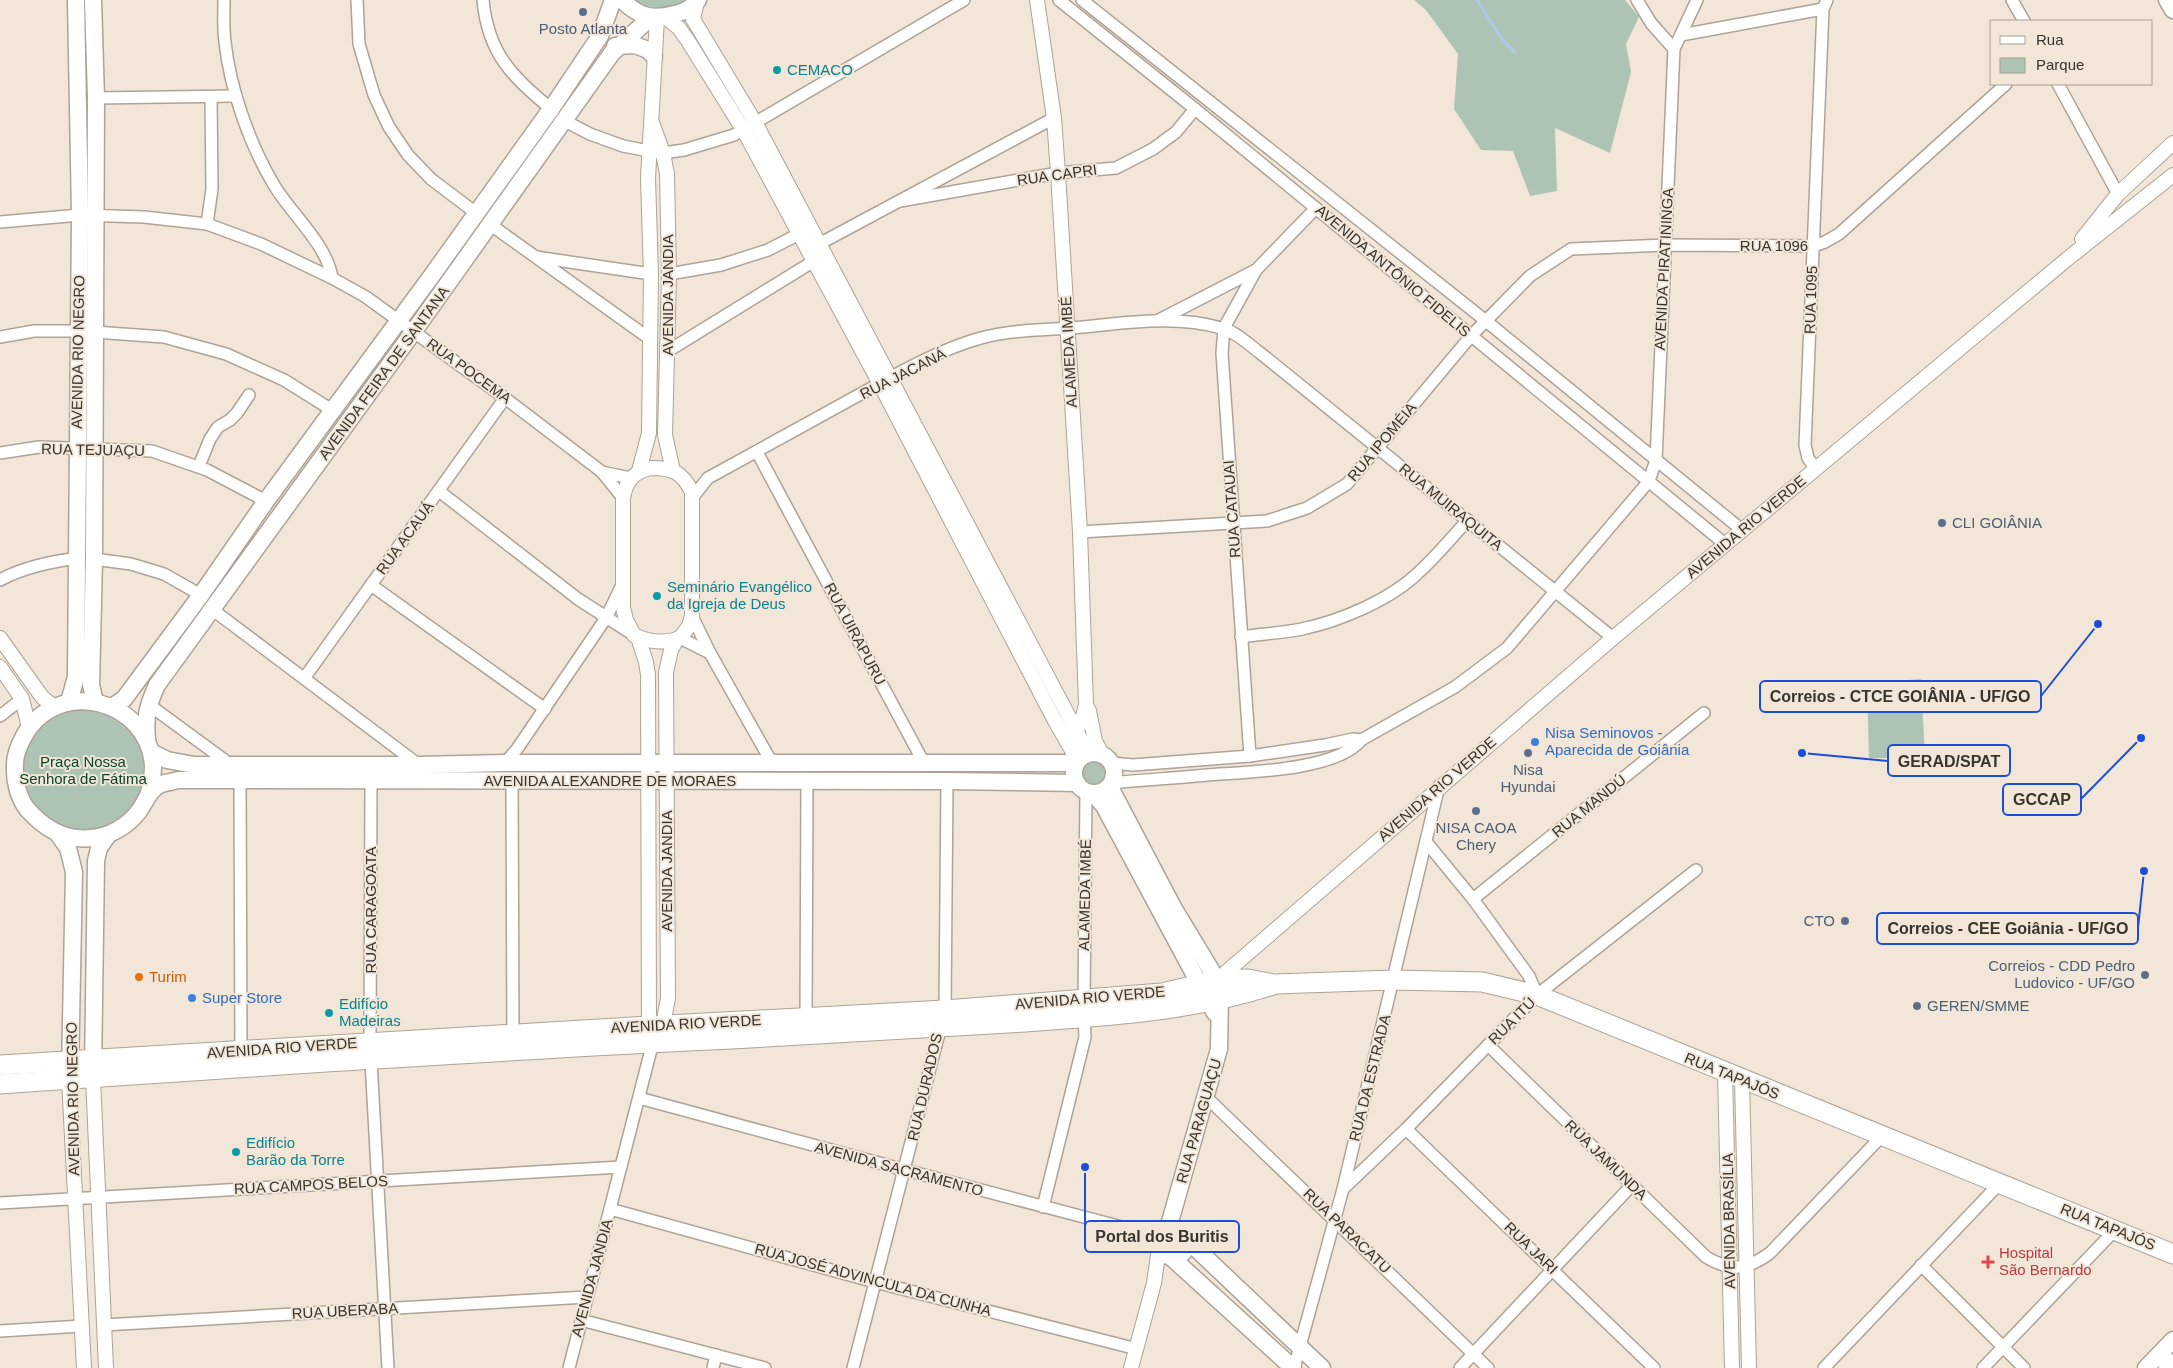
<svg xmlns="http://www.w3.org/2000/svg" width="2173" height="1368" font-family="Helvetica,sans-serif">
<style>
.green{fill:#adc4b4}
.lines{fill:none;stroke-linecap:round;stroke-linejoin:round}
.stream{stroke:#aec9e6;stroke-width:3}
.minor-casing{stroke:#aea396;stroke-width:14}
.tertiary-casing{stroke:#aea396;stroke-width:16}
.secondary-casing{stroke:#aea396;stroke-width:19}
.primary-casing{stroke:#aea396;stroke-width:21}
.minor{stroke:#fff;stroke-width:11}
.tertiary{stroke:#fff;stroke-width:14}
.secondary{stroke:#fff;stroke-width:16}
.primary{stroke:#fff;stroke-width:19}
.service-dot{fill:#5c6f8a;stroke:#f1e6d8;stroke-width:2}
.culture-dot{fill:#0f9aa8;stroke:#f1e6d8;stroke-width:2}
.shop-dot{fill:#3f7fe0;stroke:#f1e6d8;stroke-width:2}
.food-dot{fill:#e8710a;stroke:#f1e6d8;stroke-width:2}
.health-dot{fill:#e0444e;stroke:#f1e6d8;stroke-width:2}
.labels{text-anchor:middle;stroke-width:4;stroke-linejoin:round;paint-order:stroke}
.service-label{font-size:15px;fill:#4e5e75;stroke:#f1e6d8}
.culture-label{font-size:15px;fill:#0d838f;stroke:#f1e6d8;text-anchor:start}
.street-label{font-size:15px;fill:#38342e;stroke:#f1e6d8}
.shop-label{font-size:15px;fill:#366cbe;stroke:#f1e6d8;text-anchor:start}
.park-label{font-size:15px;fill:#094627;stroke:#f1e6d8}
.food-label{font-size:15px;fill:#c56008;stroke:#f1e6d8;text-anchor:start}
.health-label{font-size:15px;fill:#be3a42;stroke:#f1e6d8;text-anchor:start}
.leader{fill:none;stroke:#1d4ed8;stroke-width:2}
.callout-dot{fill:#1d4ed8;stroke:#f1e6d8;stroke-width:2}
.callout{fill:#f1e6d8;stroke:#1d4ed8;stroke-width:2}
.callout-label{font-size:16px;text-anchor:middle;font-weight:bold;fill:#38342e}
</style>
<rect width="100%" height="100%" fill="#f1e6d8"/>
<g class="green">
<path d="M634 0H684C669 13 650 9 634 0Z"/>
<path d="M1414 0H1625L1639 17 1626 44 1631 72 1610 153 1555 128 1557 191 1530 196 1513 151 1481 150 1454 109 1458 54 1426 10Z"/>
<path d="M1921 679 1925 758H1869L1867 683Z"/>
<circle cx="84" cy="770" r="62"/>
<circle cx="1094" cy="772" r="12"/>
</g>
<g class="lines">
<path class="stream" d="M1477 0 1500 36 1515 53"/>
<g class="minor-casing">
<g id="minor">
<path d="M224 0C224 14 223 28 225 42 230 89 250 145 274 185 291 214 327 244 332 278"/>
<path d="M357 0 359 44 374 95 389 127 408 155 431 179 476 213"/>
<path d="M483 0C488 54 512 76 551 109"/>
<path d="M1059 0 1195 109 1725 544"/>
<path d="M1082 0 1486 321 1742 530"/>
<path d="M1637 0 1651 23 1674 49"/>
<path d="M2012 0 2024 21"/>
<path d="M1681 35 1823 9"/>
<path d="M2058 84 2118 194"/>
<path d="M96 98 236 96"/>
<path d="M565 121 590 134 623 146 649 151 663 153 684 150 734 135 964 0"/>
<path d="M900 201 1058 173 1116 168 1153 149 1176 132 1195 109"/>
<path d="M0 222 80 215 144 217 207 224 261 244 332 278 366 297 505 398 602 472 623 498"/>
<path d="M207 224 212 189 211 97"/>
<path d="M491 225 650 339"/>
<path d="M819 244 1054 118"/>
<path d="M536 257 651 274"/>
<path d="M669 274 721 265 768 250 799 234"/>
<path d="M1159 320 1256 270 1316 208"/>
<path d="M95 332 164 337 226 354 284 380 332 410"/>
<path d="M0 337 34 331H78"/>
<path d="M668 351 814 261"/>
<path d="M757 452 924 763"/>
<path d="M0 453 39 447 152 451 207 470 266 501"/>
<path d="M199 466 210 439 218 427 230 420 237 413 249 395"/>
<path d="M1815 468 1808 458 1805 445 1823 9 1827 0"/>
<path d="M602 472 630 478"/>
<path d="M439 491 578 599 634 635"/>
<path d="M692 498 708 478 897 374C923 360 951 346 981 338 1010 330 1041 330 1071 328 1120 324 1173 314 1221 328 1235 331 1248 344 1259 352L1613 638"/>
<path d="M1080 532 1267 521 1307 508 1347 484 1471 336 1530 276 1571 249 1665 245 1813 246 1825 242 1839 234 2006 84"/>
<path d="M94 559 131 564 164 574 201 595"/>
<path d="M0 580C24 567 51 562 77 558"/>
<path d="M371 585 545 709"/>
<path d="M213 610 419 765"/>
<path d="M692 616 710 653 772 763"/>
<path d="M1241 637C1261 634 1282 633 1302 629 1340 621 1390 600 1418 573 1436 557 1451 538 1468 520"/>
<path d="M680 638 710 653"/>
<path d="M305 677 505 398"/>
<path d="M148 704 231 765"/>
<path d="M0 716 22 699"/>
<path d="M1250 756 1222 353 1224 328 1256 270"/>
<path d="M505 763 517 749 606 618 622 585"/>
<path d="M1112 763 1133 765 1250 756 1325 745 1353 739 1361 740"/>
<path d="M240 781 241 1051"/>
<path d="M371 781 370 1043 388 1368"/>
<path d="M512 781 513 1034"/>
<path d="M1112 783C1143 780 1175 778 1207 775 1245 772 1336 771 1361 740L1455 687 1507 648 1649 481 1656 460 1674 49 1697 0"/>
<path d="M1427 843 1473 899 1529 976 1537 995"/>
<path d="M1473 899 1704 713"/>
<path d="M1084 1000 1086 791"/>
<path d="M806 1018 807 781"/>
<path d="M1488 1045 1706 1257C1731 1272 1747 1270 1770 1253L1882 1136"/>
<path d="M1205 1096 1488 1368"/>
<path d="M639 1098 905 1170 1160 1237"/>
<path d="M1406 1129 1654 1368"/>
<path d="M1343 1189 1406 1129 1537 995 1696 870"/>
<path d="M0 1203 621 1167"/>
<path d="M1043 1207 1085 1037 1084 1018"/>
<path d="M610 1209 875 1282 1137 1349"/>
<path d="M1921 1265 2024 1368"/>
<path d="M581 1320 765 1368"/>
<path d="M104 1325 587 1297"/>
<path d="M0 1331 82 1326"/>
<path d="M569 1368 653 1042"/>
<path d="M713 1368 716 1355"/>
<path d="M853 1368 945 1010 947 781"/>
<path d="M1294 1368 1343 1189 1439 786"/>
<path d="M1460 1368 1632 1185"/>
<path d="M1824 1368 2000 1183"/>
<path d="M1983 1368 2116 1229"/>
</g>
</g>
<g class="tertiary-casing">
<g id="tertiary">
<path d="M1037 0 1054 118 1058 173 1080 532 1086 705 1081 724 1075 729"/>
<path d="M697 2 693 19 756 124 1088 753"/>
<path d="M665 17 679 28 690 44 744 131 880 384 1054 719 1078 761"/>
<path d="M653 125 663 153 667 174 669 274 665 435 673 471"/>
<path d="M2082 239 2118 194 2173 143"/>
<path d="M651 468C673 468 682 472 692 492V616L689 626 680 638C666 644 647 642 634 635L626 620 623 607V498C626 481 633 472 651 468Z"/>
<path d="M639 471 649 433 651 274 648 178 657 18"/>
<path d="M638 637 646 662 648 675 649 1026 651 1035"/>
<path d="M0 638 42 697 54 707"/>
<path d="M0 667 22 699 29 727"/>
<path d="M1086 705 1089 711 1095 741 1102 754"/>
<path d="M1217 980 1613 638 2066 260 2173 175"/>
<path d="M659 1033 663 1025 668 998 666 672 671 650 677 639"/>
<path d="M1725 1073 1732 1368"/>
<path d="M93 1078 106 1368"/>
<path d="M69 1079 84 1368"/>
<path d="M1742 1080 1749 1368"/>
<path d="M1131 1368 1154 1283 1159 1248"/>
</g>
</g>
<g class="secondary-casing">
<g id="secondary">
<path d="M93 0 96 98 94 559 91 685 95 702"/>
<path d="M622 0C639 17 653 20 675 14 685 12 692 8 698 0"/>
<path d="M2167 0 2173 10"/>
<path d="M615 46 635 45 648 50 654 56"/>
<path d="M69 702 76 677 80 215 76 0"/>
<path d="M112 707 124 699 201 595 266 501 433 274 551 109 600 36 613 0"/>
<path d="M147 740C145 716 147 707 157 685L414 331 612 53 651 17"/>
<path d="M151 752 167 760 194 765H419L505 763H1076"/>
<circle cx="1094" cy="773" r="20"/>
<path d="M1111 784 1113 793 1174 909 1217 980 1220 998 1219 1049 1168 1229"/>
<path d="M1093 793 1104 806 1215 1013"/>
<path d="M148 796C151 786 153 777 153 766 149 699 57 676 24 736 19 745 15 754 15 764 14 780 18 798 28 810 45 829 65 841 91 838 109 837 128 826 139 811 145 803 149 790 159 785 165 782 172 782 178 780L947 781 1077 783"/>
<path d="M58 834 68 848 74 872 70 1073"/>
<path d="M93 1072 96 861 99 848 108 835"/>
<circle cx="1173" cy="1243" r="14"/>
<path d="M1186 1239 1322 1368"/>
<path d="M1171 1257 1293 1368"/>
<path d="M2146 1368 2173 1340"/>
<path d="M2167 1368 2173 1362"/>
</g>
</g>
<g class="primary-casing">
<g id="primary">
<path d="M0 1065 649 1026 945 1010 1162 993 1217 980 1248 979 1274 984 1394 980 1482 982 1537 995 2173 1254"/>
<path d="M0 1084C250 1067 500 1050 750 1038 842 1033 934 1028 1026 1022 1109 1016 1194 1011 1273 985"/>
</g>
</g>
<use href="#minor" class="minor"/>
<use href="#tertiary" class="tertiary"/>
<use href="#secondary" class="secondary"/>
<use href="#primary" class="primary"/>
</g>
<g class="service-dot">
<circle cx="583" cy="12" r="5"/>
<circle cx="1942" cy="523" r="5"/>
<circle cx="1528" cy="753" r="5"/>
<circle cx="1476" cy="811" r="5"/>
<circle cx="1845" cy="921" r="5"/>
<circle cx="2145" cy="975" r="5"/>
<circle cx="1917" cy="1006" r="5"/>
</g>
<g class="culture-dot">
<circle cx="777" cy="70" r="5"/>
<circle cx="657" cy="596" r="5"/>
<circle cx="329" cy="1013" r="5"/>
<circle cx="236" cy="1152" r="5"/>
</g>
<g class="shop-dot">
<circle cx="1535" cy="742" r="5"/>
<circle cx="192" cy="998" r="5"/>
</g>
<circle class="food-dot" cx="139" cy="977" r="5"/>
<path class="health-dot" d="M1985.5 1254.5h5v5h5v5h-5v5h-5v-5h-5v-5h5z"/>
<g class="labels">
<g class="service-label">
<text x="583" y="34">Posto Atlanta</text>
<text x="1952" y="528" text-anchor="start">CLI GOIÂNIA</text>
<text x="1528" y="775">Nisa<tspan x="1528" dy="17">Hyundai</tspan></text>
<text x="1476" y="833">NISA CAOA<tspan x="1476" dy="17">Chery</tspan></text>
<text x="1835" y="926" text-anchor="end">CTO</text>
<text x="2135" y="971" text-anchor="end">Correios - CDD Pedro<tspan x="2135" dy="17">Ludovico - UF/GO</tspan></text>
<text x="1927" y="1011" text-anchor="start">GEREN/SMME</text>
</g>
<g class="culture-label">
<text x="787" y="75">CEMACO</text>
<text x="667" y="592">Seminário Evangélico<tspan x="667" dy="17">da Igreja de Deus</tspan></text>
<text x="339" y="1009">Edifício<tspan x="339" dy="17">Madeiras</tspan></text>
<text x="246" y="1148">Edifício<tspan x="246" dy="17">Barão da Torre</tspan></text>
</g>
<g class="street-label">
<text transform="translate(1057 175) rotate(-8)" y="5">RUA CAPRI</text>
<text x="1774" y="251">RUA 1096</text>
<text transform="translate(1664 269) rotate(-87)" y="5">AVENIDA PIRATININGA</text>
<text transform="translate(1393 271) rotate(40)" y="5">AVENIDA ANTÔNIO FIDELIS</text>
<text transform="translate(668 295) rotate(-90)" y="5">AVENIDA JANDIA</text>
<text transform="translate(1811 300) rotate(-88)" y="5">RUA 1095</text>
<text transform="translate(78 352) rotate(-89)" y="5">AVENIDA RIO NEGRO</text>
<text transform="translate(1069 352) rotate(-93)" y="5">ALAMEDA IMBÉ</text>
<text transform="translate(469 371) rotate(36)" y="5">RUA POCEMA</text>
<text transform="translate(384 373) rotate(-54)" y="5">AVENIDA FEIRA DE SANTANA</text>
<text transform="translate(903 374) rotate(-27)" y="5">RUA JACANÁ</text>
<text transform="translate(1382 442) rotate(-50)" y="5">RUA IPOMÉIA</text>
<text transform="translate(93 450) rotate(1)" y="5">RUA TEJUAÇU</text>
<text transform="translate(1451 507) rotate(39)" y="5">RUA MUIRAQUITA</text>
<text transform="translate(1232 509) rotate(-94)" y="5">RUA CATAUAI</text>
<text transform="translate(1746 527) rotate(-40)" y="5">AVENIDA RIO VERDE</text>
<text transform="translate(405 538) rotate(-54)" y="5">RUA ACAUÁ</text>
<text transform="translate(855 634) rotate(62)" y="5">RUA UIRAPURU</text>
<text x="610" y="786">AVENIDA ALEXANDRE DE MORAES</text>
<text transform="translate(1437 789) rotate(-41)" y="5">AVENIDA RIO VERDE</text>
<text transform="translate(1589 806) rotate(-39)" y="5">RUA MANDÚ</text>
<text transform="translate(667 871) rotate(-90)" y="5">AVENIDA JANDIA</text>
<text transform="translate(1085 895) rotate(-89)" y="5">ALAMEDA IMBÉ</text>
<text transform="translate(371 910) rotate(-90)" y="5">RUA CARAGOATA</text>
<text transform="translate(1090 998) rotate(-5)" y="5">AVENIDA RIO VERDE</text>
<text transform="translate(1512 1021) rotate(-45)" y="5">RUA ITÚ</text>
<text transform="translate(686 1024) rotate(-3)" y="5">AVENIDA RIO VERDE</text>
<text transform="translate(282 1048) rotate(-4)" y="5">AVENIDA RIO VERDE</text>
<text transform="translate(1732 1076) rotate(22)" y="5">RUA TAPAJÓS</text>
<text transform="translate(1370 1078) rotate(-76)" y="5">RUA DA ESTRADA</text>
<text transform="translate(925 1087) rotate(-77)" y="5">RUA DURADOS</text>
<text transform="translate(73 1099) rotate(-91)" y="5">AVENIDA RIO NEGRO</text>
<text transform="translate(1199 1121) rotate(-74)" y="5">RUA PARAGUAÇU</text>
<text transform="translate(1606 1160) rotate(44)" y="5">RUA JAMUNDA</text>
<text transform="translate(899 1169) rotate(15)" y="5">AVENIDA SACRAMENTO</text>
<text transform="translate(311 1185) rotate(-3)" y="5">RUA CAMPOS BELOS</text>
<text transform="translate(1729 1221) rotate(-91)" y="5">AVENIDA BRASÍLIA</text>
<text transform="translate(2108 1227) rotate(22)" y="5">RUA TAPAJÓS</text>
<text transform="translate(1347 1231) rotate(44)" y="5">RUA PARACATU</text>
<text transform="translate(1531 1248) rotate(44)" y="5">RUA JARI</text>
<text transform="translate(592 1278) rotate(-75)" y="5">AVENIDA JANDIA</text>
<text transform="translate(873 1280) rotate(15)" y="5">RUA JOSÉ ADVINCULA DA CUNHA</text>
<text transform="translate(345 1311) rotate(-3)" y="5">RUA UBERABA</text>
</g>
<g class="shop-label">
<text x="1545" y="738">Nisa Seminovos -<tspan x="1545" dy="17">Aparecida de Goiânia</tspan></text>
<text x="202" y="1003">Super Store</text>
</g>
<g class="park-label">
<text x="83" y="767">Praça Nossa<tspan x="83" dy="17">Senhora de Fátima</tspan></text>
</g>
<g class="food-label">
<text x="149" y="982">Turim</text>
</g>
<g class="health-label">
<text x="1999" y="1258">Hospital<tspan x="1999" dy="17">São Bernardo</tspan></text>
</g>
</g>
<path class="leader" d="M2098 624L2041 696M1802 753L1888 761M2141 738L2081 799M2144 871L2138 928M1085 1167L1085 1237"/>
<g class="callout-dot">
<circle cx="2098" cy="624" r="5"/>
<circle cx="1802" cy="753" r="5"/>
<circle cx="2141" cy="738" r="5"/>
<circle cx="2144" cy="871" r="5"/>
<circle cx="1085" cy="1167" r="5"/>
</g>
<g class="callout">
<rect x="1760" y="681" width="281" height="31" rx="5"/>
<rect x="1888" y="745" width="122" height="31" rx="5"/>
<rect x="2003" y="784" width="78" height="31" rx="5"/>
<rect x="1877" y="913" width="261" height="31" rx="5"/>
<rect x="1085" y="1221" width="154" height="31" rx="5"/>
</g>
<g class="callout-label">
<text x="1900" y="702">Correios - CTCE GOIÂNIA - UF/GO</text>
<text x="1949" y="767">GERAD/SPAT</text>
<text x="2042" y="805">GCCAP</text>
<text x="2008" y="934">Correios - CEE Goiânia - UF/GO</text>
<text x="1162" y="1242">Portal dos Buritis</text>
</g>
<rect x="1990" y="20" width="162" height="65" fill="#f1e6d8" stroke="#a79f94"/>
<rect x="2000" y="36" width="25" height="8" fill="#ffffff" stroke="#a79f94"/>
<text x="2036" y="45" font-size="15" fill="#38342e">Rua</text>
<rect x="2000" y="58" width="25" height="15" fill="#adc4b4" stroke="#a79f94"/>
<text x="2036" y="70" font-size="15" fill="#38342e">Parque</text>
</svg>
